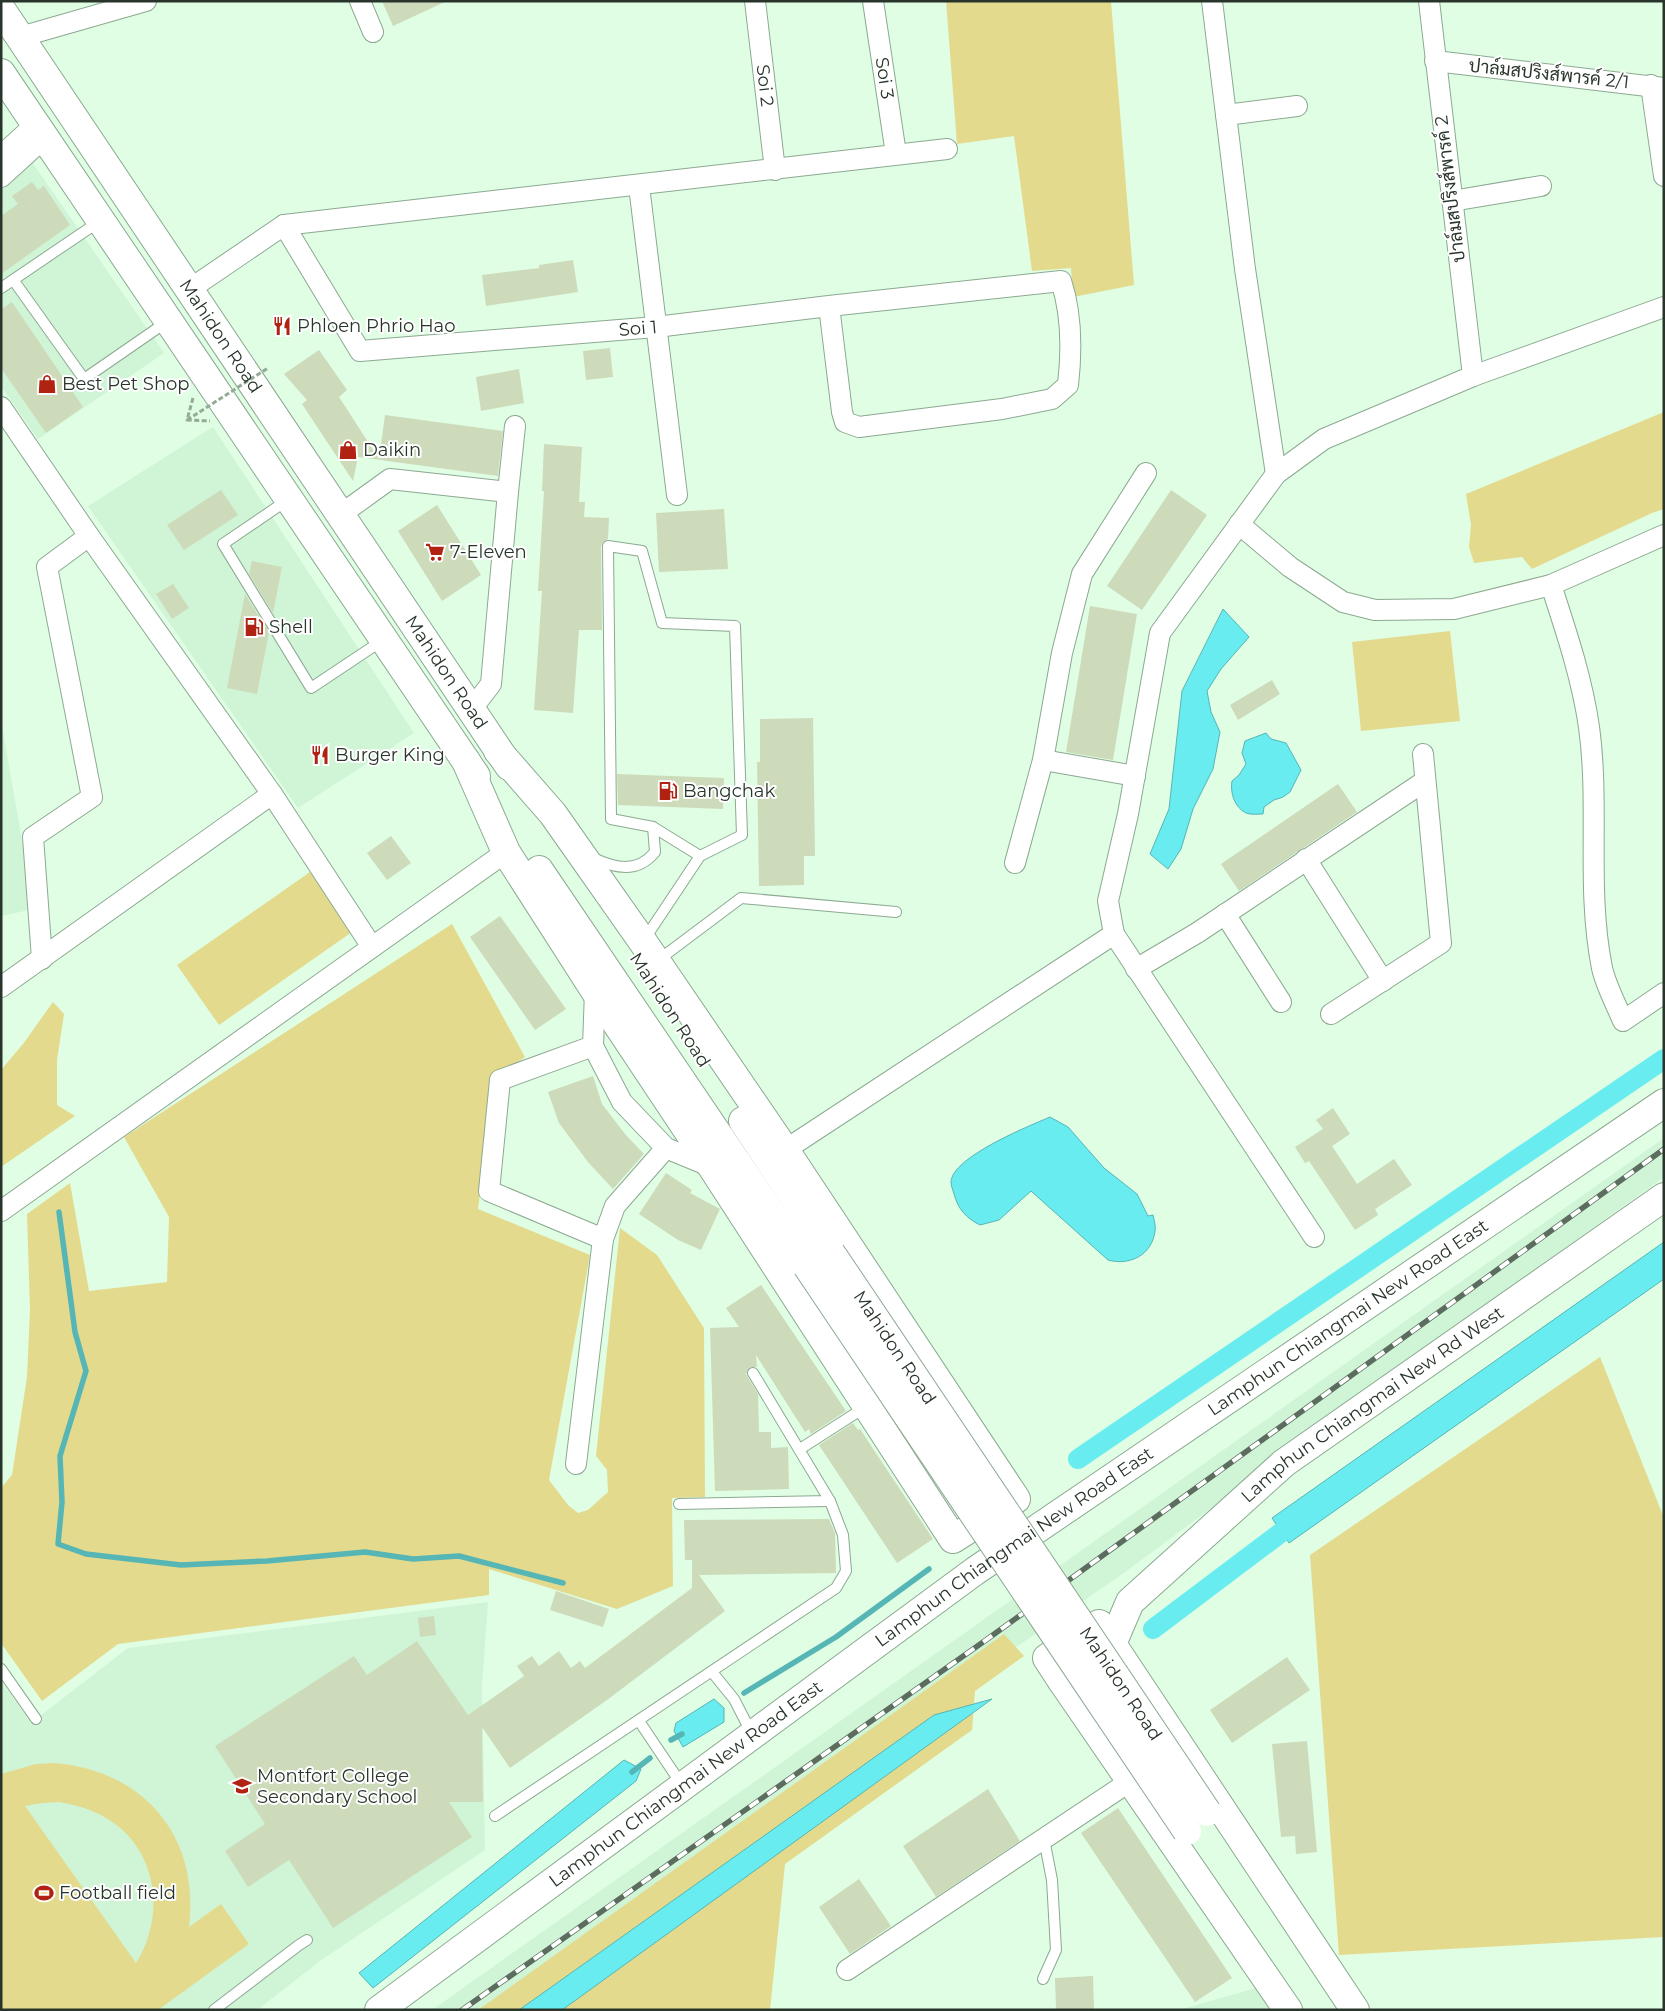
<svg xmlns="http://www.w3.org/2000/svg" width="1665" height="2011" font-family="Montserrat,Sarabun,sans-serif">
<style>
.built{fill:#cff5d6}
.green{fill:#e4da8d;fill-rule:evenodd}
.water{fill:#69ecf0;stroke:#56b5b5}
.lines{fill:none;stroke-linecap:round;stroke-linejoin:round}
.stream{stroke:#56b5b5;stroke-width:5.5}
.canal{stroke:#69ecf0;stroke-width:20}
.building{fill:#cddbba}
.lane-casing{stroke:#8ca991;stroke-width:12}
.street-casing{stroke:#8ca991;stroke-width:22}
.secondary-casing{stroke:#8ca991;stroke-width:30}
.path{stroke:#94ab97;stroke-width:3;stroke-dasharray:5 2.5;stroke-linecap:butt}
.lane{stroke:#fff;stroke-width:10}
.street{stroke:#fff;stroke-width:20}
.secondary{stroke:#fff;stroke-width:28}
.rail-casing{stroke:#5c6d5f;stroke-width:5.5}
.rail{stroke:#fff;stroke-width:4;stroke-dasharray:11;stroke-linecap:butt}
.secondary-bridge-casing{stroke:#8ca991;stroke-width:30;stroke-linecap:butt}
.path-bridge{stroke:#94ab97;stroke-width:3;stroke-dasharray:5 2.5;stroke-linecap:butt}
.secondary-bridge{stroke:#fff;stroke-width:28}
.labels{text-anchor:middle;stroke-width:4;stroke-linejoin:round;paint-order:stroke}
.street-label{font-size:18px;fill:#29352b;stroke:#fff}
.poi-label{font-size:18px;fill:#29352b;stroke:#fff;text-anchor:start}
</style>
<rect width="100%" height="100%" fill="#dffee4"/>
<g class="built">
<path d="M30 159 164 353 38 439 1 386V184Z"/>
<path d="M213 427 414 733 298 808 88 506Z"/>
<path d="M1 720 34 909 1 916Z"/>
<path d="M1664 1138V1177L1523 1278 1121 1575 561 1960 492 2010H432Z"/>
<path d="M488 1602 482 1686 485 1850 320 1961 257 2010H1V1681L31 1723 128 1648Z"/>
<path d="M1256 1988 1271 2010H1179Z"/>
</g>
<g class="green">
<path d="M946 1H1111L1134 285 1073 297 1071 268 1032 271 1014 136 957 144Z"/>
<path d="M1664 412V509L1652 513 1532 569 1522 557 1474 563 1469 547 1471 525 1466 494Z"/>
<path d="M1450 631 1460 721 1361 731 1352 642Z"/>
<path d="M310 872 352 932 219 1025 177 965Z"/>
<path d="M452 924 525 1057 495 1078 478 1209 590 1255 549 1480 568 1505 578 1513 588 1510 608 1492 607 1470 596 1456 620 1228 657 1255 704 1328 705 1497 672 1498 673 1586 617 1609 489 1569V1595L118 1644 42 1701 1 1643V1488L12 1475 27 1377 30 1310 27 1214 70 1183 89 1291 167 1282 169 1217 124 1137Z"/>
<path d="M53 1002 64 1014 57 1060V1105L75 1116 1 1167V1070L23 1044Z"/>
<path d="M1600 1357 1664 1518V1937L1339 1955 1310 1555Z"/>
<path d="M1004 1634 1024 1656 975 1691 972 1730 785 1864 770 2010H478Z"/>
<path d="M55 1763C145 1771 200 1837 189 1927L221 1904 249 1944 158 2010H1V1774L36 1764ZM59 1802C76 1805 91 1809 106 1818 158 1848 166 1916 136 1963L25 1806 42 1803Z"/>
</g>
<g class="water">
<path d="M1223 609 1249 637 1221 669 1207 691 1211 712 1220 732 1213 769 1193 809 1181 849 1168 869 1150 854 1169 809 1182 691Z"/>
<path d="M1266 733 1271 739 1286 743 1301 770 1290 792 1283 797 1274 800 1264 807 1263 814C1258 814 1251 815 1246 813 1234 807 1230 792 1232 781L1239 775 1246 764 1242 753 1245 741Z"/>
<path d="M1050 1117 1068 1127 1104 1168 1137 1194 1148 1216 1153 1215C1154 1220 1156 1226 1155 1231 1152 1255 1130 1266 1108 1260L1031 1191 999 1220 980 1225C966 1218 958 1209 954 1194 953 1190 951 1186 951 1182 952 1157 1029 1126 1050 1117Z"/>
<path d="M1664 1242V1279L1289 1543 1272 1518Z"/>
<path d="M714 1699 724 1708V1722L683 1747 674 1731 676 1723Z"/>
<path d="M992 1699 562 2010H519L934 1715Z"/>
<path d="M624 1760 641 1769 636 1781 373 1988 359 1973Z"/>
</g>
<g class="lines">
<g class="stream">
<path d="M59 1212 75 1332 86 1371 60 1456 62 1502 58 1544 86 1554 181 1565 267 1561 365 1552 413 1559 459 1556 563 1583"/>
<path d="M744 1693 836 1637 929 1569"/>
<path d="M671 1740 682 1734"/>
<path d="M632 1772 650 1758"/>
</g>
<g class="canal">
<path d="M1078 1459 1664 1059"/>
<path d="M1153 1629 1303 1516"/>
</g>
</g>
<g class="building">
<path d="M382 1H447L393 26Z"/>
<path d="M32 182 38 190 44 186 70 225 1 274V216L18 204 12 196Z"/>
<path d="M573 260 578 292 486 306 482 275 539 268V265Z"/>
<path d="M12 302 83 407 46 433 1 368V309Z"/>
<path d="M610 348 613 377 586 380 583 351Z"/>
<path d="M319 350 347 390 339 397 379 459 385 415 503 431 498 476 358 457 353 481 302 404 307 400 284 374Z"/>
<path d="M519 369 524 403 481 411 476 377Z"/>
<path d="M544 444 582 447 579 502H585L584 517 609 518 608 539 603 542 601 546 602 630H579L573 713 534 710 542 591H538L544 491H542Z"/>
<path d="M221 490 238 515 184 550 167 525Z"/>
<path d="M1171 490 1207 515 1142 610 1107 586Z"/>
<path d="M437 505 481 575 442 601 398 531Z"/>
<path d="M724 509 728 569 659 572 656 513Z"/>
<path d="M252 561 282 567 273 613 249 574Z"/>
<path d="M173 584 189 608 172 619 156 594Z"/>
<path d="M245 594 269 632 257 694 227 688Z"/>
<path d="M1090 606 1137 614 1113 760 1066 752Z"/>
<path d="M1272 680 1280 694 1238 720 1230 705Z"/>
<path d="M813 718 815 856H804V885L759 886 757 762H760V719Z"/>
<path d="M617 774 724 778 723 809 618 805Z"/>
<path d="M1338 784 1357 812 1239 891 1221 864Z"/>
<path d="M391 836 411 863 387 880 367 853Z"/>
<path d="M500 916 566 1009 535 1030 470 937Z"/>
<path d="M593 1076 602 1104 625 1134 644 1154 613 1189 588 1162 559 1123 548 1092Z"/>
<path d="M1333 1108 1350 1134 1332 1146 1357 1184 1394 1159 1412 1185 1375 1209 1378 1215 1355 1230 1309 1161 1305 1163 1295 1147 1323 1129 1316 1120Z"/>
<path d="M666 1173 692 1190 690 1193 720 1209 701 1250 678 1240 639 1214Z"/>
<path d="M761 1285 846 1411 811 1434 809 1429 805 1432 756 1355 757 1367H750L746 1374 758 1394 759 1432H771V1448L788 1447 789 1489 715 1491 710 1328 739 1327 726 1308Z"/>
<path d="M853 1423 858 1430 860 1429 933 1539 897 1563 819 1445Z"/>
<path d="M829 1519 835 1533 836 1573 699 1575 725 1611 607 1700 510 1768 482 1727 483 1802H449L472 1837 333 1928 289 1860 248 1887 225 1851 265 1824 215 1746 354 1656 367 1675 417 1641 468 1715 524 1676 517 1666 532 1656 539 1666 559 1651 571 1668 580 1661 585 1668 692 1588V1560H685L684 1520Z"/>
<path d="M556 1591 609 1609 603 1627 550 1610Z"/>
<path d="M434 1616 436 1635 420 1637 418 1618Z"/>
<path d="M1287 1657 1310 1690 1232 1743 1210 1710Z"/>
<path d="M1307 1741 1317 1852 1296 1854 1295 1836 1281 1837 1272 1744Z"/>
<path d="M988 1789 1020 1841 936 1897 903 1846Z"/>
<path d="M1118 1808 1232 1978 1195 2002 1081 1833Z"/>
<path d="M859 1879 891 1926 850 1954 819 1907Z"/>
<path d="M1093 1976 1094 2010H1056L1055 1978Z"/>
</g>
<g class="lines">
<g class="lane-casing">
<g id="lane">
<path d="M14 281 84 379 168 321"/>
<path d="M1 288 100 221"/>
<path d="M289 499 223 544 311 688 383 640"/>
<path d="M608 546 642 551 662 623 735 626 742 835 700 856 653 827 611 819Z"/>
<path d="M593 858C615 868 637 874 655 852L653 827"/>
<path d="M644 940 700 856"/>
<path d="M657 961 741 898 896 912"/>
<path d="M800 1449 867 1406"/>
<path d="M679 1504 830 1501 753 1373"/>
<path d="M1 1669 36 1719"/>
<path d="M712 1672 734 1699 752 1734"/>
<path d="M639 1721 682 1785"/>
<path d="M495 1816 836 1588 846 1571 843 1535 830 1501"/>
<path d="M1043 1979 1056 1950 1052 1880 1044 1839"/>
<path d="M214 2010 299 1945 307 1940"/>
</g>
</g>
<g class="street-casing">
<g id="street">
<path d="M360 1 373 32"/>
<path id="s1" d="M755 1 775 170"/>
<path id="s2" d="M873 1 896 154"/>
<path d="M1212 1 1245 269 1276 474"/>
<path d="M1429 1 1473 376"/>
<path d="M20 37 146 1"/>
<path d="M1435 61 1664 88"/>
<path d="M1651 85 1664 176"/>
<path d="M1226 115 1297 106"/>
<path d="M1 156 36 124"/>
<path d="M1 177 45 137"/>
<path d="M639 186 677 495"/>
<path d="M1452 201 1541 186"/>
<path id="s3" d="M284 225 360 351 656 327 829 306 1061 281C1072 314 1072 350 1068 385L1052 399 1002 409 859 427 845 422 842 412 829 306"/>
<path d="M190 289 284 225 947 149"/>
<path d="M1 407 89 536 272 794 372 947"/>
<path d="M508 492 515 426"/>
<path d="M340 515 390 479 508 492 491 684 470 711"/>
<path d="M1239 524 1290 567 1343 602 1375 610 1454 609 1551 585 1664 535"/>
<path d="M1551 585C1566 631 1582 678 1589 727 1600 807 1586 888 1602 968 1606 986 1616 1004 1623 1021L1664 993"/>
<path d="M1043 760 1135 776"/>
<path d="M1306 859 1383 981"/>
<path d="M1015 863 1043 760 1062 653 1082 574 1146 473"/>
<path d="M1225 914 1281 1002"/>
<path d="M42 959 33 837 92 797 47 567 89 536"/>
<path d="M1136 969 1197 933 1425 781"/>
<path d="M1 987 272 794"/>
<path d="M595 991 593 1046 622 1102 666 1148 712 1167"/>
<path d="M1331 1014 1441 943 1423 754"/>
<path d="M593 1046 500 1080 489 1191 603 1239"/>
<path d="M785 1150 1114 934"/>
<path d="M1 1211 506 852"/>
<path d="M1314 1237 1114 934 1108 901 1128 814 1160 633 1276 474 1324 439 1473 376 1664 307"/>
<path d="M576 1464 603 1239 615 1206 666 1148"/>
<path d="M847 1970 1132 1780"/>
</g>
</g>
<g class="secondary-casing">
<g id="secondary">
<path id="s4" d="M1 9 509 766"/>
<path d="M1 73 476 776"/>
<path d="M466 761 506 852 595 991 712 1167 953 1539 1016 1499 785 1150 643 942 553 814 498 751"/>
<path d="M539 870 807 1266"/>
<path d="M743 1121 831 1253"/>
<path id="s5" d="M1112 1644 1130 1602 1284 1463 1664 1197"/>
<path d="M1062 1681 1047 1658 1099 1624 1112 1644"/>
<path id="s6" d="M379 2010 975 1571 1664 1103"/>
<path d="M1288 2010 1062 1681 1112 1644 1355 2010"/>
</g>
</g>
<path class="path" d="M193 398 187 420 210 421"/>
<use href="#lane" class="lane"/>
<use href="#street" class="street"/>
<use href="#secondary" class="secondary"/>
<g class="rail-casing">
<path id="rail" d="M462 2010 986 1640 1664 1149"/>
</g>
<use href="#rail" class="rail"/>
<g class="secondary-bridge-casing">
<g id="secondary-bridge">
<path id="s7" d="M831 1253 1207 1812"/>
<path d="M807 1266 1187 1831"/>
</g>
</g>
<path class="path-bridge" d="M187 420 268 368"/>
<use href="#secondary-bridge" class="secondary-bridge"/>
</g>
<defs>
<g id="restaurant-bare" transform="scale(1.5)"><path d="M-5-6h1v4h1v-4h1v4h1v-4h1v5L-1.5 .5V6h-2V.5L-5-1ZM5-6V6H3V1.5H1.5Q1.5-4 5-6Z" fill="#b02212" stroke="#fff" stroke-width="2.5" paint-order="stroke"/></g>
<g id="shop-bare" transform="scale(1.5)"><path d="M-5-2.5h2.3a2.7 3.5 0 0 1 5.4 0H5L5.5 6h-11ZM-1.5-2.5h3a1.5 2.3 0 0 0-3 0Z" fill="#b02212" stroke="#fff" stroke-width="2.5" paint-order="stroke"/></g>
<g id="supermarket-bare" transform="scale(1.5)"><path d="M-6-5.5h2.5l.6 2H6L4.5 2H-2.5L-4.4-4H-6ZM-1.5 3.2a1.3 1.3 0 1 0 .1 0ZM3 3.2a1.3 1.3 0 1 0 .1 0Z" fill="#b02212" stroke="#fff" stroke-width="2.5" paint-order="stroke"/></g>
<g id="fuel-bare" transform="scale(1.5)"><path d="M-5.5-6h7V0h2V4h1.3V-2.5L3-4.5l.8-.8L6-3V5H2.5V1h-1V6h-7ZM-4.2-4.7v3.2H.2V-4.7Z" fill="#b02212" stroke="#fff" stroke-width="2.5" paint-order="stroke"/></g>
<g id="school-bare" transform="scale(1.5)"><path d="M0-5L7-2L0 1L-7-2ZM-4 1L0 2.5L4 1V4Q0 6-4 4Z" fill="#b02212" stroke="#fff" stroke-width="2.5" paint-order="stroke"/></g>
<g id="stadium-bare" transform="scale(1.5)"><path d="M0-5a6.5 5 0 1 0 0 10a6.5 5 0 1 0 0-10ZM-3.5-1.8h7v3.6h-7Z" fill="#b02212" stroke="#fff" stroke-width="2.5" paint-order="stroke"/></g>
</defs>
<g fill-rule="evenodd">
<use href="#restaurant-bare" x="282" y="326"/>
<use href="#shop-bare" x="47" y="384"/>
<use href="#shop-bare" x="348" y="450"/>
<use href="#supermarket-bare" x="435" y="552"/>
<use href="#fuel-bare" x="254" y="627"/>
<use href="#restaurant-bare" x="320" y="755"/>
<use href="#fuel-bare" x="668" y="791"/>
<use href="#school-bare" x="242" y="1786"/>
<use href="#stadium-bare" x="44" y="1893"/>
</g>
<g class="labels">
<g class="street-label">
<text transform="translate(1549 74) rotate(6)" y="6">ปาล์มสปริงส์พารค์ 2/1</text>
<text dy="6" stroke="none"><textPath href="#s2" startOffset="78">Soi 3</textPath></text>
<text dy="6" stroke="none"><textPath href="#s1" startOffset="85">Soi 2</textPath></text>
<text transform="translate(1450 189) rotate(-97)" y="6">ปาล์มสปริงส์พารค์ 2</text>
<text dy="6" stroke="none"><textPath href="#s3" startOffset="426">Soi 1</textPath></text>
<text dy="6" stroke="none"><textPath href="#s4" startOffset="394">Mahidon Road</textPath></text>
<text dy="6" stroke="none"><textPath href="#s4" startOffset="799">Mahidon Road</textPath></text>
<text transform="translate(670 1010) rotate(57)" y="6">Mahidon Road</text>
<text dy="6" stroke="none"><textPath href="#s6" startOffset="1191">Lamphun Chiangmai New Road East</textPath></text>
<text dy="6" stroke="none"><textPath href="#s7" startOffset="114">Mahidon Road</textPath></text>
<text dy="6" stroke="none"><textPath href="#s5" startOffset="359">Lamphun Chiangmai New Rd West</textPath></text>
<text dy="6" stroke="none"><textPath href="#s6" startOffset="786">Lamphun Chiangmai New Road East</textPath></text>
<text dy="6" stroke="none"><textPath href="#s7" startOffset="519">Mahidon Road</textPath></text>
<text dy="6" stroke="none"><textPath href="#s6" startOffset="381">Lamphun Chiangmai New Road East</textPath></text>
</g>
<g class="poi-label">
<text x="297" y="332">Phloen Phrio Hao</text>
<text x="62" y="390">Best Pet Shop</text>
<text x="363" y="456">Daikin</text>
<text x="450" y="558">7-Eleven</text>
<text x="269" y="633">Shell</text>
<text x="335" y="761">Burger King</text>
<text x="683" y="797">Bangchak</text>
<text x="257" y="1782">Montfort College<tspan x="257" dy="21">Secondary School</tspan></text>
<text x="59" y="1899">Football field</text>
</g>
</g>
<rect width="1665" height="2011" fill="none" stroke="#29352b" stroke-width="5"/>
</svg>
